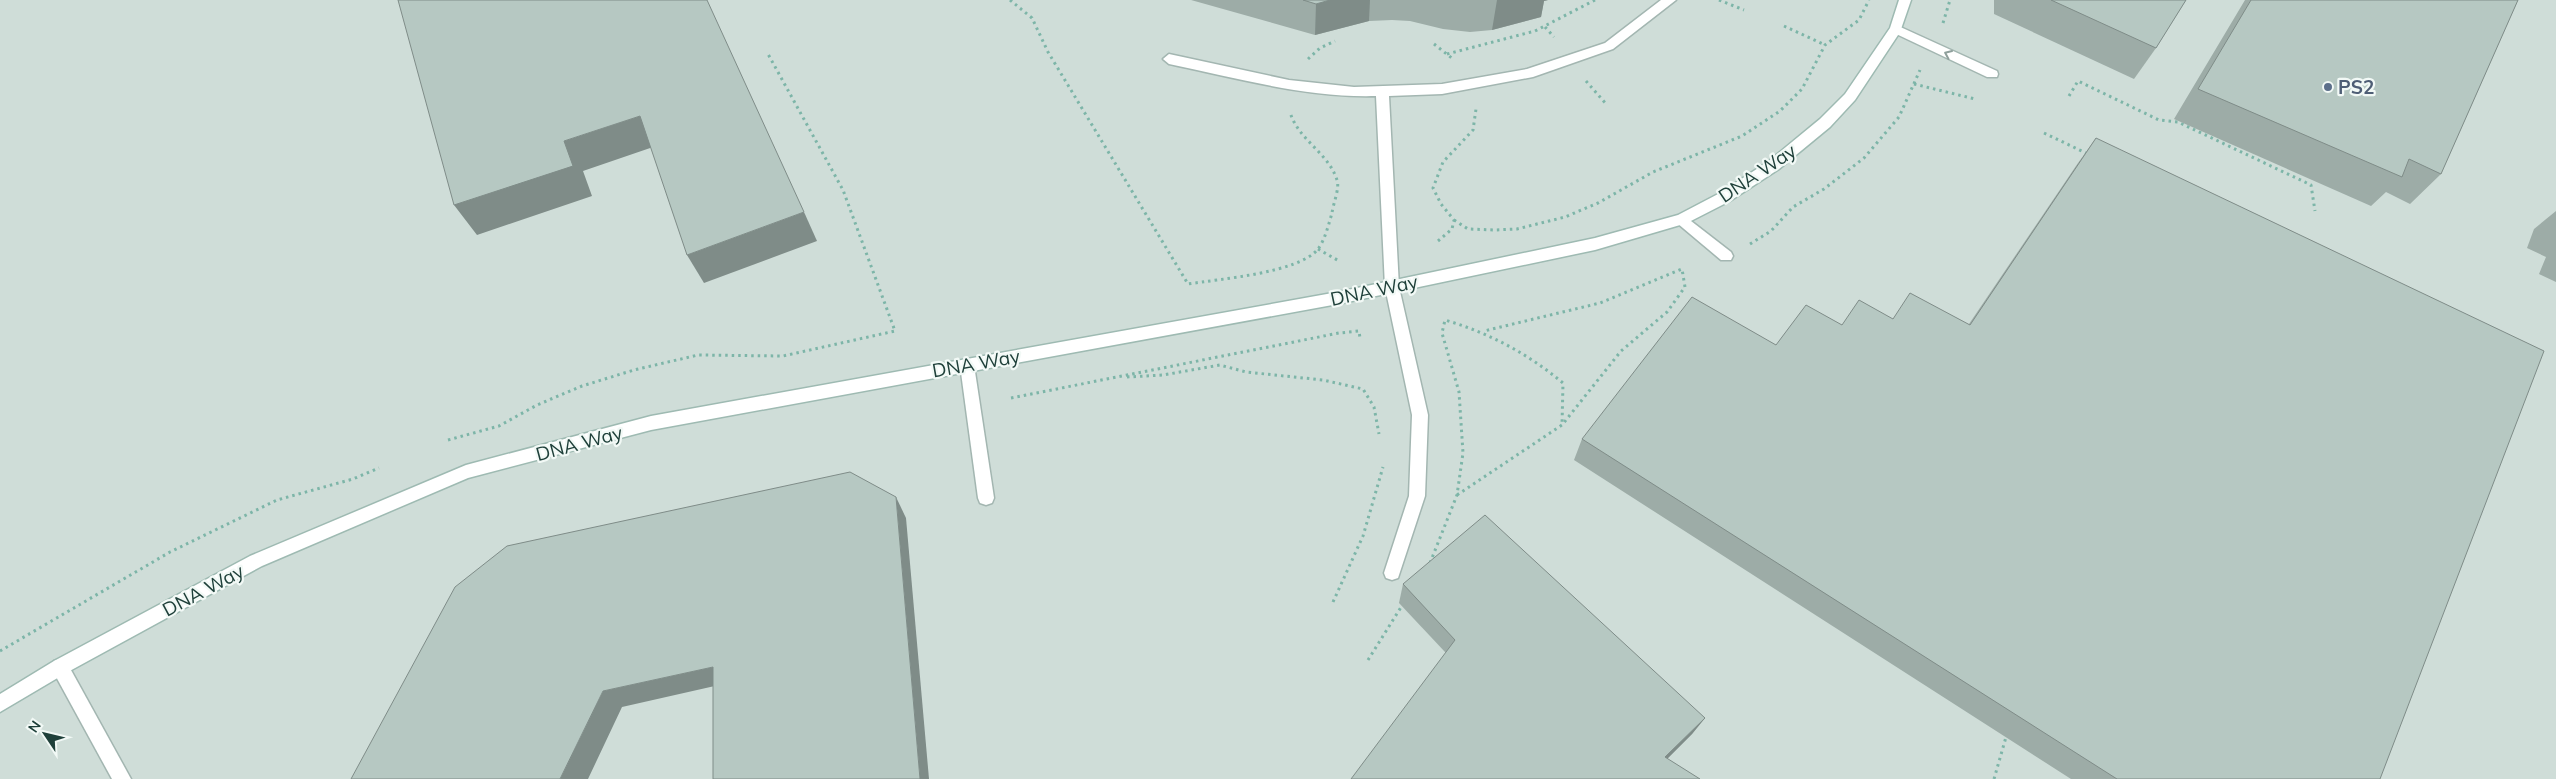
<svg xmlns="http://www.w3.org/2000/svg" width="2556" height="779" font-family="Mulish,sans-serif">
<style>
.built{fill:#cfddd8}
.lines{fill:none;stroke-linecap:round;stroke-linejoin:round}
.service-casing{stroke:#a3b6b1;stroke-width:3}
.secondary-casing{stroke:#9ebab2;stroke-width:3}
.path{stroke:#7db5a8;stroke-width:3;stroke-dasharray:2.5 4;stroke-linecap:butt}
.service{fill:#fff;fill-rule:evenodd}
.secondary{fill:#fff;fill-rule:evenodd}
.wall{fill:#9daca7}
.shaded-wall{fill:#7f8c88}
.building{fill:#b6c8c2;stroke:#7f8c88}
.oneway{stroke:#8fa09c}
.service-dot{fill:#5c6f8a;stroke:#f2f9f6;stroke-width:2}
.labels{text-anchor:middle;stroke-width:4.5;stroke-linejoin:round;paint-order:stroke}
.service-label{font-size:19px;font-weight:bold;fill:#4e5e75;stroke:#f2f9f6;text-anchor:start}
.street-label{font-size:19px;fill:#1f403a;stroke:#f2f9f6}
</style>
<rect width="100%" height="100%" fill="#e1ede9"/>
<rect class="built" x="0" y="0" width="2556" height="779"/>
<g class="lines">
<g class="service-casing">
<g id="service">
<path d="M1661 0H1676L1613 49 1533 77 1442 94 1389 96 1399 287 1428 415 1425 496 1398 578 1392 580 1386 578 1384 573 1409 496 1412 415 1385 287 1376 96C1306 98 1237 78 1169 64L1163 59 1169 54 1289 80 1354 87 1442 84 1527 69 1605 43Z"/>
<path d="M1896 25 1997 71 1998 74 1997 77H1987L1892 32 1890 29 1892 26Z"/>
<path d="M1682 214 1731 252 1733 256 1731 260H1721L1677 223 1675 219Z"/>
<path d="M967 359 972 361 974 365 994 498 992 503 986 505 980 503 978 498 960 365 962 361Z"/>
<path d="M60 659 66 661 131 779H112L54 673 52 667 54 661Z"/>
</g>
</g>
<g class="secondary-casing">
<path id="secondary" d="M1899 0H1911L1900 32 1855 100 1830 127 1779 169 1730 201 1687 223 1595 250 1338 304 651 430 468 478 262 566 66 673 0 712V694L54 661 250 556 466 465 651 416 1338 292 1595 238 1678 215 1720 193 1769 161 1820 119 1845 94 1890 28Z"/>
</g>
<g class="path">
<path d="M1010 0 1032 18 1048 52 1188 284C1219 279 1299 273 1318 249 1325 240 1329 223 1332 213 1333 204 1340 188 1337 180 1328 152 1298 140 1290 112"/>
<path d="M1719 0 1744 10"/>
<path d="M1943 23 1950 0"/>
<path d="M1784 26 1825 45"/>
<path d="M1545 27 1554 37"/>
<path d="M1434 44 1453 59"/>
<path d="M1447 54 1535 31 1595 0"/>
<path d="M1308 59 1320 48 1335 41"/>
<path d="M1586 81 1607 105"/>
<path d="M1914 84 1975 99"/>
<path d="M2069 96 2078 81 2159 120 2178 122 2311 185 2315 211"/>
<path d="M2044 133 2088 154"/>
<path d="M1454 220 1468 229 1494 230 1517 229 1565 217 1598 203 1653 172 1742 136 1780 111 1802 89 1825 45 1859 20 1869 0"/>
<path d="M1438 241 1452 229 1454 220 1441 204 1433 188 1443 162 1473 130 1476 109"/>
<path d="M1750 244 1771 231 1793 207 1824 189 1864 158 1899 117 1920 70"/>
<path d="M1318 249 1339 261"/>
<path d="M1127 377 1163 375 1220 365 1246 372 1323 380 1363 389 1374 407 1379 434"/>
<path d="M1011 398 1339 333 1359 331 1360 338"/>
<path d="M448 440 499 426 537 405 582 386 634 370 698 355 783 356 895 331 843 190 768 54"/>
<path d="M1457 495 1562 425 1621 351 1667 312 1685 287 1682 269 1600 303 1484 331"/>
<path d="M1430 563 1457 495 1463 453 1459 392 1442 333 1445 320C1489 333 1527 353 1563 383L1562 425"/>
<path d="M1333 602 1363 536 1383 467"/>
<path d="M0 651 170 552 277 500 353 479 379 468"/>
<path d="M1368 660 1403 604"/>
<path d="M1994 779 2006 737"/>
</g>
<use href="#service" class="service"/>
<use href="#secondary" class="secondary"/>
</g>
<g class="wall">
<path d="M1191 0H1548L1544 1 1541 17 1492 30 1470 32 1443 29 1410 21 1392 20 1369 21 1315 35Z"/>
<path d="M1994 0H2186L2156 48 2134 79 1994 14Z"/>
<path d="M2245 0H2518L2441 174 2410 204 2386 192 2371 206 2174 119Z"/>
<path d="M2096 138 2380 779H2071L1574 460 1582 439 1776 345 1842 325 1893 319 1969 324 2078 163Z"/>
<path d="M2556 211V282L2539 274 2546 257 2527 248 2534 229Z"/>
<path d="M1403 584 1705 718 1692 734 1668 758 1445 652 1399 603Z"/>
</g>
<g class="shaded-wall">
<path d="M1330 0H1370L1369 21 1315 35 1316 4Z"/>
<path d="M1497 0H1548L1544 1 1541 17 1492 30Z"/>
<path d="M640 116 656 146 583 171 592 196 477 235 454 205 564 141Z"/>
<path d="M804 212 817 241 704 283 687 255Z"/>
<path d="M896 497 906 518 929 779H920Z"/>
<path d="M713 667 728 683 622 707 588 779H560L603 691Z"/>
<path d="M1705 718 1692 734 1654 772 1665 757Z"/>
</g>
<g class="building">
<path d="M398 0H707L804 212 687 255 640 116 564 141 573 166 454 205Z"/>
<path d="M1303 0H1330L1316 4Z"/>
<path d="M2051 0H2186L2156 48Z"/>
<path d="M2251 0H2518L2441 174 2409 159 2402 177 2198 89Z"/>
<path d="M2096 138 2544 351 2380 779H2117L1582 439 1692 297 1776 345 1806 305 1842 325 1859 300 1893 319 1910 293 1970 325Z"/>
<path d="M850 472 896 497 920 779H713V667L603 691 560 779H351L455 587 507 546Z"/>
<path d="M1485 515 1705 718 1665 757 1700 779H1351L1455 640 1403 584Z"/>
</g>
<defs><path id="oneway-chevron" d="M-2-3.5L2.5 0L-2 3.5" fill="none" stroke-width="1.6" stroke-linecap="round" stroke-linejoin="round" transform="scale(1.25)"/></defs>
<use class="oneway" href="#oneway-chevron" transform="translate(1948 54) rotate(-156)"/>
<circle class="service-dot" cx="2328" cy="87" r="5"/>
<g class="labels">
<g class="service-label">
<text x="2338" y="94">PS2</text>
</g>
<g class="street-label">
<text transform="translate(1757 173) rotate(-34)" y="7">DNA Way</text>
<text transform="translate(1374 290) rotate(-12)" y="7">DNA Way</text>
<text transform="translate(976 363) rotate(-10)" y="7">DNA Way</text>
<text transform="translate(579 443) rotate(-15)" y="7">DNA Way</text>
<text transform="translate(203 590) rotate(-28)" y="7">DNA Way</text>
</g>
</g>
<g transform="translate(45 734) rotate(305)" stroke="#f2f9f6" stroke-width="4" paint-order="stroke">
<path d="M0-4L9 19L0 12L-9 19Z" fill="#1f403a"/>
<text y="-8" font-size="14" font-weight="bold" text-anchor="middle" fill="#1f403a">N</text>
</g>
</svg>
